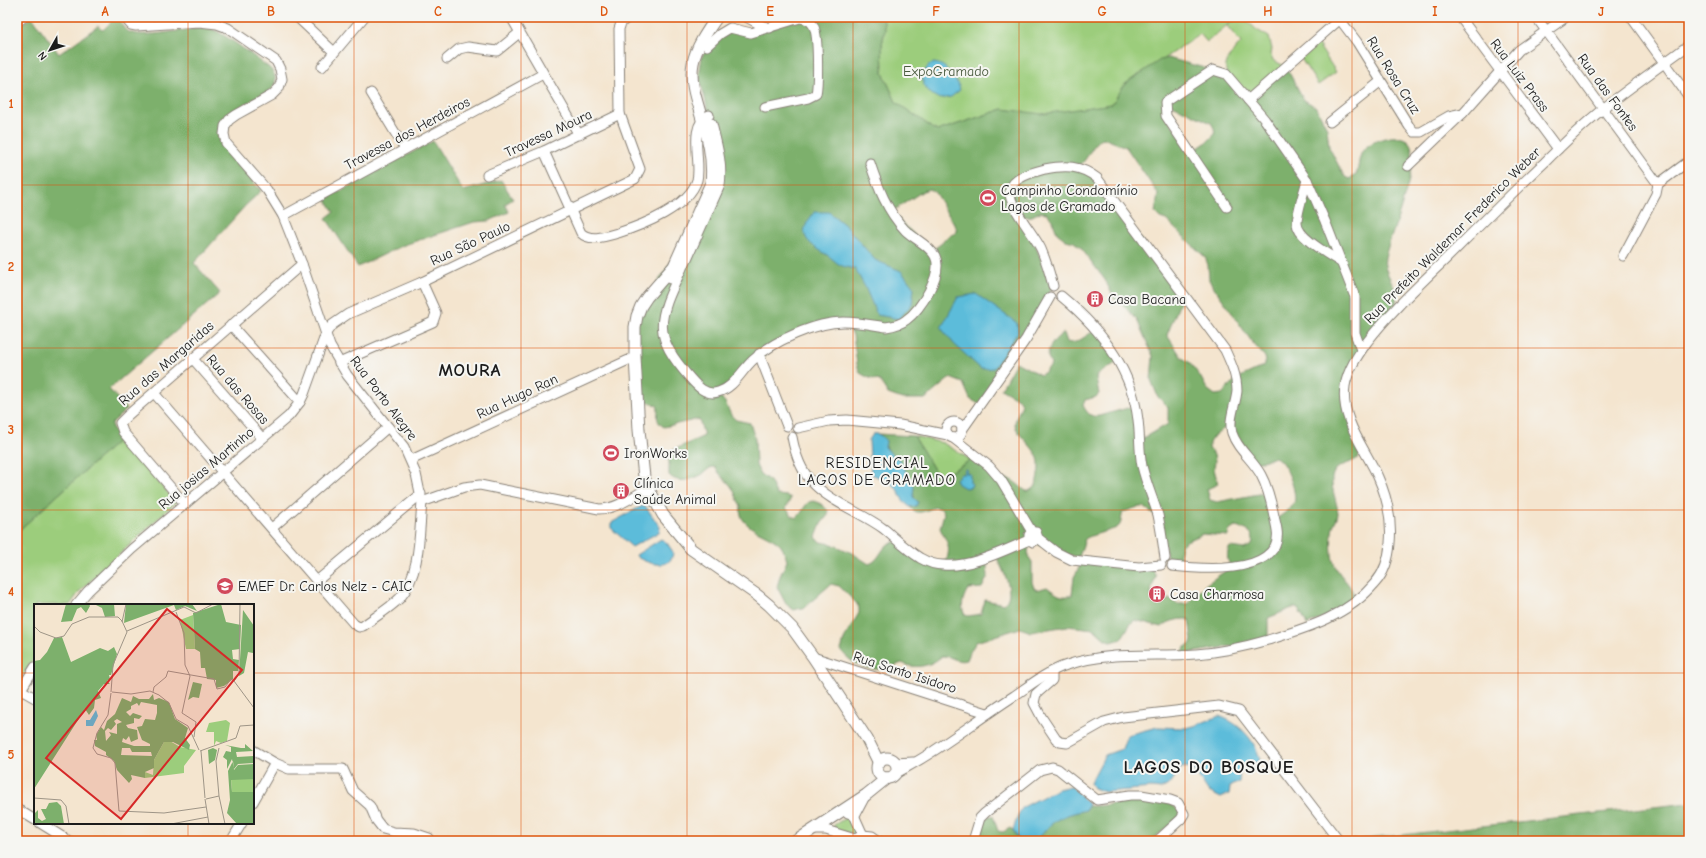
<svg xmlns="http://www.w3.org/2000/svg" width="1706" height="858" font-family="'Comic Neue',sans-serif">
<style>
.green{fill:#9ccd7c;stroke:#5c744c}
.forest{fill:#7db06c;stroke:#4c6644;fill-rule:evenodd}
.water{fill:#5bbcda;stroke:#3c6c7b}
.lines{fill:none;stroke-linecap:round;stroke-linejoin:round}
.minor-casing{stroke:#888076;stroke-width:11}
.major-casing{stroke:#888076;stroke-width:13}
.minor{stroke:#fff;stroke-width:9}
.major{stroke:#fff;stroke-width:11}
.grid{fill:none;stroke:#de560d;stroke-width:1;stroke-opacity:0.55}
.labels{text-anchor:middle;stroke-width:4;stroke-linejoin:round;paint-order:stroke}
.park-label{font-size:14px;fill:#495a3e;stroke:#f6f6f2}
.street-label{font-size:14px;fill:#1c1c1c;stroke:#f6f6f2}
.poi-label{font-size:14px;fill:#1c1c1c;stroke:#f6f6f2;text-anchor:start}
.neighbourhood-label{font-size:15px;letter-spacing:1px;fill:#1c1c1c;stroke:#f6f6f2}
.district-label{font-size:18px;font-weight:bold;letter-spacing:1px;fill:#1c1c1c;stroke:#f6f6f2}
.inset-road{fill:none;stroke:#9e9587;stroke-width:1}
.view{fill:#d62828;fill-opacity:0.15;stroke:#d62828;stroke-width:2}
.inset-edge{fill:none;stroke:#1c1c1c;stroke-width:2}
.neatline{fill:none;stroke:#de560d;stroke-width:1.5}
.grid-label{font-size:13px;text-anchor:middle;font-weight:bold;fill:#de560d}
</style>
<rect width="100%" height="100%" fill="#f6f6f2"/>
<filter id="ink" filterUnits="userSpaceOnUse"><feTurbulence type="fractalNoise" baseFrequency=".025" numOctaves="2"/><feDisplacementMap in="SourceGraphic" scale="8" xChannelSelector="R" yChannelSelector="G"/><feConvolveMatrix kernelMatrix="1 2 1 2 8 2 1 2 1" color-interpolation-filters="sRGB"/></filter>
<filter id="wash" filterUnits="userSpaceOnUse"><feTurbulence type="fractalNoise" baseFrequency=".012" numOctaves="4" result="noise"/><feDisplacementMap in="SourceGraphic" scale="16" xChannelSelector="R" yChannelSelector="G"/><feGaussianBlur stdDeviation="0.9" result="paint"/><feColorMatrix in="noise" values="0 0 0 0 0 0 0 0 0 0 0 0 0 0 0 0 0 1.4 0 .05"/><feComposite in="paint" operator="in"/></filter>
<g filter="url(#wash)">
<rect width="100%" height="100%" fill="#f4e5cf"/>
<g class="green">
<path d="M883 17H1237L1207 42 1200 34 1126 84 1112 104 1042 115 1003 109 937 131 896 102 883 73 882 44 885 30Z"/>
<path d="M1238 17H1243L1257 30 1269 37 1272 49 1271 55 1273 60 1286 67 1248 100C1227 75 1214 71 1241 43L1227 26Z"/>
<path d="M1317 43 1336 72 1318 85 1300 57Z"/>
<path d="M914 436 943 443 971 460 939 478Z"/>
<path d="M120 439 176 502 80 591 70 605H35V657L17 685V532Z"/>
<path d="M847 817 851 818 857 835 834 829V825Z"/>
</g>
<g class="forest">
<path d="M32 17 59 54 98 26 103 30 116 17H119C121 22 122 27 126 30 142 42 190 25 211 29 221 31 256 58 267 66 277 73 278 83 270 91 256 98 227 111 221 125 218 131 219 137 221 143L261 191 245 206 194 263 220 293 109 389 127 409 112 423V428L120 439 17 532V28Z"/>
<path d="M790 17H883L885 30 882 44 883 73 896 102 937 131 1003 109 1042 114 1112 104 1125 84 1160 60 1168 58 1226 74 1248 100 1286 67 1304 100 1316 107 1327 128 1329 147 1344 176 1349 179 1356 175C1359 168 1358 161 1361 154 1366 141 1398 130 1409 142 1423 158 1390 236 1385 257 1381 273 1400 286 1396 303L1361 350 1344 399 1364 450C1361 455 1358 459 1353 461 1346 465 1337 465 1333 474 1329 484 1337 501 1338 513 1338 518 1334 522 1333 527 1331 534 1331 553 1333 560 1337 577 1356 585 1354 603L1307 625 1304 618 1297 608H1292L1268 618V640L1183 654 1185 647 1191 644 1192 640 1189 619C1179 619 1169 620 1162 627L1135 620 1131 623 1121 639 1112 642 1105 639 1094 629 1067 626 1031 632 1020 628 976 642 971 650 967 660C956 663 953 656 942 656 931 666 916 670 902 663 896 665 889 668 883 669 868 671 849 663 841 650L845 637 859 613V608L857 604 839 586 831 584 805 607 794 610 786 604 777 587 780 576 787 561C786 557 784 550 781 546 771 533 736 529 741 507 738 501 736 495 733 489 728 481 719 475 715 467 708 467 706 472 701 475 691 480 677 484 669 475V461L666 458 669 452 704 436 699 419 664 427C653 420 660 414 657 405L645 401 640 397 635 327 653 290 719 185 709 115 699 76 702 57 707 46 726 30 746 32ZM1166 102 1211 123 1214 128 1215 134 1207 142 1192 152 1166 116ZM1103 138 1126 147 1158 194 1155 213 1160 218 1166 220 1205 257 1208 265 1209 280 1252 342 1265 357 1266 361 1264 366 1236 379 1222 394 1215 395 1207 389 1200 376 1189 362 1182 358 1167 335 1183 295 1087 170 1078 167C1089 159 1091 144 1103 138ZM929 189 934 191 957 229 955 233 947 237 942 243 931 251 891 212 923 191ZM1040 212 1047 213 1052 220 1057 233 1066 240 1074 242 1081 248 1105 280 1115 300 1126 308 1137 320 1153 356 1151 380 1158 397 1168 407V424L1139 441 1135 406 1099 416C1091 418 1086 412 1083 405L1085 400 1096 397 1099 394 1096 377 1098 374 1119 361 1096 330C1087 334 1076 346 1067 342L1064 333C1057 336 1047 347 1048 356 1048 359 1050 361 1051 365L1044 373 1040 375 1016 362 1001 389C1008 394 1016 396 1022 403 1021 410 1015 416 1015 424 1016 435 1034 446 1038 458 1041 466 1037 477 1036 486L1029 491H1026C1017 485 1012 476 1001 480L973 453 971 460 939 478 914 436 877 434 881 436C888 455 904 469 912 488 914 493 914 501 916 506L910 507C918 517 925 510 936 507L942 509 944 513 940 528C946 542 952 545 946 562 938 561 926 561 919 557 911 553 903 540 893 542 881 545 881 560 869 564L852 553 832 544 820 542 816 537 821 524 828 515V511C824 505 812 496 806 505 802 510 802 514 796 518L792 516 786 508 791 498 787 496 777 495 770 481 760 474 756 465 755 439 750 423 736 420 731 415 725 402 716 393 788 338 834 323 849 329 853 335 857 364 860 373 867 377 880 381 888 394 902 399H925L950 378 963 383 970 399 979 404 1049 295 1051 288 1029 227 1022 217 1032 216ZM1227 426 1256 463 1275 457C1286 461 1298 493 1294 503 1291 510 1281 515 1275 520L1269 492 1217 502 1210 500 1207 489 1218 484 1214 469 1215 461 1214 455 1209 448V443L1212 438ZM1138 507H1144L1158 517 1167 557 1173 562 1181 563C1176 538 1187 543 1202 534L1228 536 1229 531 1235 527C1246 529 1256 532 1252 545L1244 549 1230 547C1226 553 1227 561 1231 567L1205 585 1188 604H1177L1170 599 1159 602 1153 601C1149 592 1153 584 1156 576L1151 567 1082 562 1074 577 1072 595C1061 599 1055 593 1047 587L1037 590 1034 588 1032 582V562L1028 556 1029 540 1056 552 1079 557 1085 539C1092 534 1115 530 1118 527 1122 524 1121 517 1123 512ZM995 554C1001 567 1017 593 1004 604L985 600 981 614 968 616 965 615C960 607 963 597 968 589L982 588 988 576 986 558Z"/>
<path d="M433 141 463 191 501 180 513 199 505 204 509 212 489 221 474 222 404 245 358 267 326 218 334 212 326 199Z"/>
<path d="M1139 800C1152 801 1173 800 1180 813L1179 817 1151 841H1036L1050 824 1064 815 1086 810 1088 806C1104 807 1122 801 1139 800Z"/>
<path d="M1689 803V841H1347Z"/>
<path d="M989 816H993L998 831 1003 832 1010 828 1013 830 1019 841H978L984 820Z"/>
</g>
<g class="water">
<path d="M934 63C947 64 953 77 959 86L960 90 951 97 940 99C929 94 922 87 922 75L929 65Z"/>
<path d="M815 212H829L846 226 875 260 901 271 914 288 912 304 899 319 877 315 865 287 855 269C850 268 844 267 840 265 835 262 832 258 827 255 806 242 795 234 815 212Z"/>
<path d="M976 294 1017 323 1018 332 994 368 981 369 954 344 941 328 958 297Z"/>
<path d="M873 434C880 433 882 437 886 441L885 447 895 458H898L914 486 913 497 918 502 916 506 910 507C903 501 902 499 898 491 894 482 880 478 871 474L869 440Z"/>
<path d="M965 469H967L966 473 970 474V482L972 484 971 487 965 488 958 484 956 479 961 474H964Z"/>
<path d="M642 506 646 507 660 527 659 532 632 547 611 528V523Z"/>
<path d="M661 539 667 543 673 552C672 571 648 564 637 557L636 555Z"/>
<path d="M1219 716C1239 723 1255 739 1260 760L1255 763 1251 761 1240 767 1239 782 1230 787 1229 794 1221 798 1209 792 1192 767 1181 768 1170 784 1161 789 1151 788 1105 792 1093 788 1090 783 1105 755 1122 749 1127 735 1157 727 1185 728 1194 726Z"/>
<path d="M1071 786 1089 804 1086 810C1060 816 1053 819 1037 841H1019L1013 830 1018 815 1023 807 1058 789Z"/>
</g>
</g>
<g filter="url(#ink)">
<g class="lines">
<g class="minor-casing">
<g id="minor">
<path d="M124 17 131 25 136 26 199 22 217 24 228 28 276 61 280 69 282 79 279 88 272 95 236 115 229 120 225 126 224 134 226 143 267 190 283 216 302 264 330 346 347 375 404 447 416 474 422 502C419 533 421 573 400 598 390 608 375 617 363 626L359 627 354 624 154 393"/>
<path d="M297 17 334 52"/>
<path d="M511 17 579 135"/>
<path d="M746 17 761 25 770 28"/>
<path d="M1338 17 1357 42 1409 126 1414 132H1421L1449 116 1463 113 1519 50 1566 17"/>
<path d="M1460 17 1558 149"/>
<path d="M1536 17 1658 184"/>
<path d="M1631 17 1689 97"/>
<path d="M17 22 24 17"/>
<path d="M707 46 720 34 730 28 751 33 800 18C806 19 810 20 813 25 819 33 818 85 816 94L808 98 765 107"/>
<path d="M447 59 459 49 468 47 497 51 519 33"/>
<path d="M322 67 364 17"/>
<path d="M371 93 405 149"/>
<path d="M1248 100 1340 19"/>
<path d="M1330 122 1381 81"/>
<path d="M544 151 581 233C590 242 607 236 618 233 643 225 689 207 697 180 702 161 687 126 709 115"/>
<path d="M1408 166 1463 113"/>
<path d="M487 175 544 151 620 114"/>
<path d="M1307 180C1304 192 1297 212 1297 223 1297 238 1330 255 1342 263"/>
<path d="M1227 207 1166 116 1165 102 1213 70 1226 74 1265 120 1307 180 1325 221 1355 297V333L1361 350"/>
<path d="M283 216 543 74"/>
<path d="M1623 256 1656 194 1658 184 1689 161"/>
<path d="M682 268C659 318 650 333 690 378 697 386 706 396 718 392 734 388 741 371 753 360 773 341 816 322 844 322 858 322 873 325 886 327 893 326 901 324 906 320 920 310 944 274 935 256 929 245 914 239 905 230 887 211 878 187 870 163"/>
<path d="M1053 286C1050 274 1046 261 1041 249 1034 234 1007 204 1010 190 1013 177 1034 172 1045 169 1065 165 1080 165 1097 178L1225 350C1231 363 1237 376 1237 391 1236 404 1228 419 1232 433 1237 449 1253 460 1261 475 1268 488 1271 501 1274 516 1276 525 1280 536 1275 546 1260 574 1199 569 1172 566"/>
<path d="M1061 296C1100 328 1132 370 1138 420 1140 435 1139 451 1142 466 1146 483 1153 499 1158 515 1161 529 1163 544 1165 558"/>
<path d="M231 325 300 402"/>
<path d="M759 354 787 426"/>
<path d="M193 359 262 438"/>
<path d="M339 363 433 322 436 313 422 282"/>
<circle cx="954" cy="430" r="8"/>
<path d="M798 428 829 421 847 420 900 425 948 435"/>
<path d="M962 430 1026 339 1050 297"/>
<path d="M792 437C795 453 800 469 811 481 831 503 861 512 884 529 896 539 907 550 920 558 927 562 935 565 943 565 970 568 1005 550 1029 540"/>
<path d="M953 438 989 466 1001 480 1032 532"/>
<path d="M411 460 635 357"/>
<path d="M422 502 464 487 480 485 599 509C617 509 632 497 648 488"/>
<path d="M185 504 123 432 120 423 128 415 302 264"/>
<path d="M272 528 388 427"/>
<path d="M1038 538 1033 542 1029 540V535L1032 532H1036L1038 538 1056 552 1072 560 1139 567 1161 565"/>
<path d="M318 580 421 494"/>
<path d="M76 605 88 591 132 549 289 416 300 402 304 394 326 333 332 325 348 314 422 282 635 179 640 169 620 114 619 29 621 23 628 17"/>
<path d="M813 657 987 713"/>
<path d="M1052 672V680L1036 694 1034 703 1042 718 1056 739 1060 742 1067 743 1104 722 1123 717 1219 706 1239 711 1339 841"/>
<path d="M21 690 35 698"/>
<path d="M17 696 35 667"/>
<path d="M253 750 275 763 289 769H343L353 791 370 806 376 820 383 829 394 832 414 833 429 838"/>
<path d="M895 763 913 762"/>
<path d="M895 774C907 767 920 760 932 752 960 734 986 714 1014 696 1030 685 1048 671 1067 665 1108 651 1153 657 1196 654 1221 652 1244 647 1268 640 1307 628 1348 616 1375 583 1385 572 1389 557 1390 543 1392 521 1387 497 1378 477 1365 448 1340 420 1345 386 1348 369 1358 355 1367 342 1393 308 1427 278 1457 248 1486 219 1515 190 1545 162 1564 143 1584 124 1604 108 1632 86 1660 66 1689 45"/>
<path d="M253 802 275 763"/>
<path d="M17 809 35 820"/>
<path d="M40 823 69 841"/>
<path d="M813 830H826L855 839 863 835 854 815 848 813"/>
<path d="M863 835 872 836 879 841"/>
<path d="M231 841 242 823"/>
<path d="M973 841 980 818 985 813 1040 770 1052 767 1058 769 1097 800 1130 795H1141L1170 800 1178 803 1184 814 1181 819 1157 841"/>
</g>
</g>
<g class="major-casing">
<g id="major">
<path d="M717 17C708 30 696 47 693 63 689 83 698 104 703 123 709 141 713 164 711 183L674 266 647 297 641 306 637 316 635 327V357L639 430 644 477 648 488 663 515 691 549 757 595 769 605 792 628 813 657 867 739 879 763"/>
<path d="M670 278 684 263 719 185C722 164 716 145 711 124"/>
<circle cx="887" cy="768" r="10"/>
<path d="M854 815 863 798"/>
<path d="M796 841 866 795 887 778"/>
</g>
</g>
<use href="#minor" class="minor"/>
<use href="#major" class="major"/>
</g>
</g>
<path class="grid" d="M188 17V605M354 17V841M521 17V841M687 17V841M853 17V841M1019 17V841M1185 17V841M1352 17V841M1518 17V841M17 185H1689M17 348H1689M17 510H1689M17 673H35M253 673H1689M188 823V841"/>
<defs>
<g id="stadium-disc" transform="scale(0.9)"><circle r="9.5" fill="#d1495b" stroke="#f6f6f2"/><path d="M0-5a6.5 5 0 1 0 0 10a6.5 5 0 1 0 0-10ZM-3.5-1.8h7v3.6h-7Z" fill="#fff"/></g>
<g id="building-disc" transform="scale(0.9)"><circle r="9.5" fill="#d1495b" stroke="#f6f6f2"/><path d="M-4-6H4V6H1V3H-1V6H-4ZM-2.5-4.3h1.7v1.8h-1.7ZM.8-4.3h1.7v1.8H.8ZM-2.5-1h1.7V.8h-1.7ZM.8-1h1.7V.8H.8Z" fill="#fff"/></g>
<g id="school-disc" transform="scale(0.9)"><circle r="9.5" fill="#d1495b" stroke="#f6f6f2"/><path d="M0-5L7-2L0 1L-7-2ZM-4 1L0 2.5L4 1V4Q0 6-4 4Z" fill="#fff"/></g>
</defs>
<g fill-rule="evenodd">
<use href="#stadium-disc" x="988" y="198"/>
<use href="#building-disc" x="1095" y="299"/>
<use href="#stadium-disc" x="611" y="453"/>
<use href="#building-disc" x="621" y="491"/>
<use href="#school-disc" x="225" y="586"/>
<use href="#building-disc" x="1157" y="594"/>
</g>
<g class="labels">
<g class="park-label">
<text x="946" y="76">ExpoGramado</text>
</g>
<g class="street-label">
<text transform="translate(1394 75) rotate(58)" y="5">Rua Rosa Cruz</text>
<text transform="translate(1520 75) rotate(53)" y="5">Rua Luiz Prass</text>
<text transform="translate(1608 92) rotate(54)" y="5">Rua das Fontes</text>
<text transform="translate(407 133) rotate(-28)" y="5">Travessa dos Herdeiros</text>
<text transform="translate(548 133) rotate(-25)" y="5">Travessa Moura</text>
<text transform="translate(1452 235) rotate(-45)" y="5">Rua Prefeito Waldemar Frederico Weber</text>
<text transform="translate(470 243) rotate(-25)" y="5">Rua São Paulo</text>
<text transform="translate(166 363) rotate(-41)" y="5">Rua das Margaridas</text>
<text transform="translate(238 389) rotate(49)" y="5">Rua das Rosas</text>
<text transform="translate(517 396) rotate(-25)" y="5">Rua Hugo Ran</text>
<text transform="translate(384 398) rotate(53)" y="5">Rua Porto Alegre</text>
<text transform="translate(206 468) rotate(-40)" y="5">Rua josias Martinho</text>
<text transform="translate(905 672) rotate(18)" y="5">Rua Santo Isidoro</text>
</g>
<g class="poi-label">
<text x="1001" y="195">Campinho Condomínio<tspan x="1001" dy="16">Lagos de Gramado</tspan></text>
<text x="1108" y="304">Casa Bacana</text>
<text x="624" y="458">IronWorks</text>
<text x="634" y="488">Clínica<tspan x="634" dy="16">Saúde Animal</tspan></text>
<text x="238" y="591">EMEF Dr. Carlos Nelz - CAIC</text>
<text x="1170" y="599">Casa Charmosa</text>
</g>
<g class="neighbourhood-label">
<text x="877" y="468">RESIDENCIAL<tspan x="877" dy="17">LAGOS DE GRAMADO</tspan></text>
</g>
<g class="district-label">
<text x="470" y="376">MOURA</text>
<text x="1209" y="773">LAGOS DO BOSQUE</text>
</g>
</g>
<g transform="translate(34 604)">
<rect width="220" height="220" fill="#f4e5cf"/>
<path d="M159 11 161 45H152L146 16ZM192 116 196 119 193 137 187 139 182 137 180 142V128H172L175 119ZM136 137 146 143 162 146 150 162V169L111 174V168L119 171 120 156 130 138ZM197 175H220V188H198Z" fill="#9ccd7c"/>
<path d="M32 0H55L56 2 52 9 47 3 43 5 38 17 27 18ZM60 0H80L81 12 71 13 68 4ZM92 0H158L163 7 151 2 142 6 140 1 90 19ZM187 0 192 18 207 21 206 45 198 46 199 55 205 56 204 67H199V75L190 82 182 84V76L173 75 171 64H167L166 48 161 45 159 9ZM209 6 220 22V53L219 49 214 48 210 69 205 72ZM28 33 37 58 66 44 74 47 80 43 83 50 77 71H75L76 75 73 77 76 80H70L64 87 67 94 61 96 60 104 55 111 51 105 0 185V57L6 56 13 48 20 34ZM159 78 168 80 165 94 159 93 154 96ZM119 90 120 96 125 94 135 98 141 115 154 124 151 134 156 141 155 146 139 138H130L120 156V164L111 168V174L97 171 98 175 95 179 83 166 80 157 72 151V148L61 142 60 136H63L62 131 67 123 70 126 73 117 81 110 88 94 97 98 99 92 105 95H115ZM107 98 123 101V109L121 116 111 115 108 122 103 123 108 136 116 140V142H100L88 138 89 134 92 136 95 132 97 138 104 135 103 126 94 124 92 121 100 119V114L105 115 108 112 99 109 96 112 92 108 97 105V102L103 99 105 102ZM83 115 88 118 83 120V130L75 128 77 131 72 137 71 127 74 124 77 126 82 120 80 117ZM88 144H96L98 148H117L118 152 87 151ZM211 140 219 147 202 148 203 153 220 152 219 159 204 160 200 165 198 155 193 165V156L189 153 192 147 197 148V143L191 141 207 144H211ZM179 144 183 146 181 156 175 160 174 146ZM199 157 200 166 204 161 220 160V175L197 176 198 188H220V220H203L193 209 196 196 194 167ZM23 198 27 202 30 220H0V210L4 206V214L8 217 12 215 7 205H12L15 199Z" fill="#7db06c" fill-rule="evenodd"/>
<path d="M62 106 64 112 59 122H52V116H56Z" fill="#5bbcda"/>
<path class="inset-road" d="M142 8 150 29 151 61 156 72 148 109 162 118 160 133M88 18 92 0M0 22 6 28 22 34 30 32 38 20 55 13H84L88 17M93 27 150 3 162 9 179 0M200 77 205 70 206 0M200 77 220 104M77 88 79 61 93 28 88 17M78 88 97 90 116 87 125 91 135 99 142 115 154 122 165 146M119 88 120 83 132 73 134 67 180 75 183 85 191 83 197 75 200 77M77 89 74 111 63 129 59 144 63 150 77 154 81 159 85 207 130 209 172 203M185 144 182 157 185 192 191 220M166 147 202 134 206 122 220 121M167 147 171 194M0 194 27 196 32 202 35 220M171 195 175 220M172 195 185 192M137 220 174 213"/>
<path class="view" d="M133 5 208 66 87 215 12 154Z"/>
<rect width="220" height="220" class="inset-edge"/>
</g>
<rect width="1706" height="858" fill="none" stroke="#f6f6f2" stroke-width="44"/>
<g transform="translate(50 50) rotate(231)" stroke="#f6f6f2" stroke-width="3" paint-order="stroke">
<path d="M0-3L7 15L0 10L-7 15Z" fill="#1c1c1c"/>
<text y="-6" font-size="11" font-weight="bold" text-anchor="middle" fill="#1c1c1c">N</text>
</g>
<rect x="22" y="22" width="1662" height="814" class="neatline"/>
<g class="grid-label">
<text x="105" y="16">A</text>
<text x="271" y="16">B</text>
<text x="438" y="16">C</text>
<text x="604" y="16">D</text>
<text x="770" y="16">E</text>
<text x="936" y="16">F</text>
<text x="1102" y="16">G</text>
<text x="1268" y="16">H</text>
<text x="1435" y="16">I</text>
<text x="1601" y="16">J</text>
<text x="11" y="108">1</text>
<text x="11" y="271">2</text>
<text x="11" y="434">3</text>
<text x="11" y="596">4</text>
<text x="11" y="759">5</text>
</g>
</svg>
